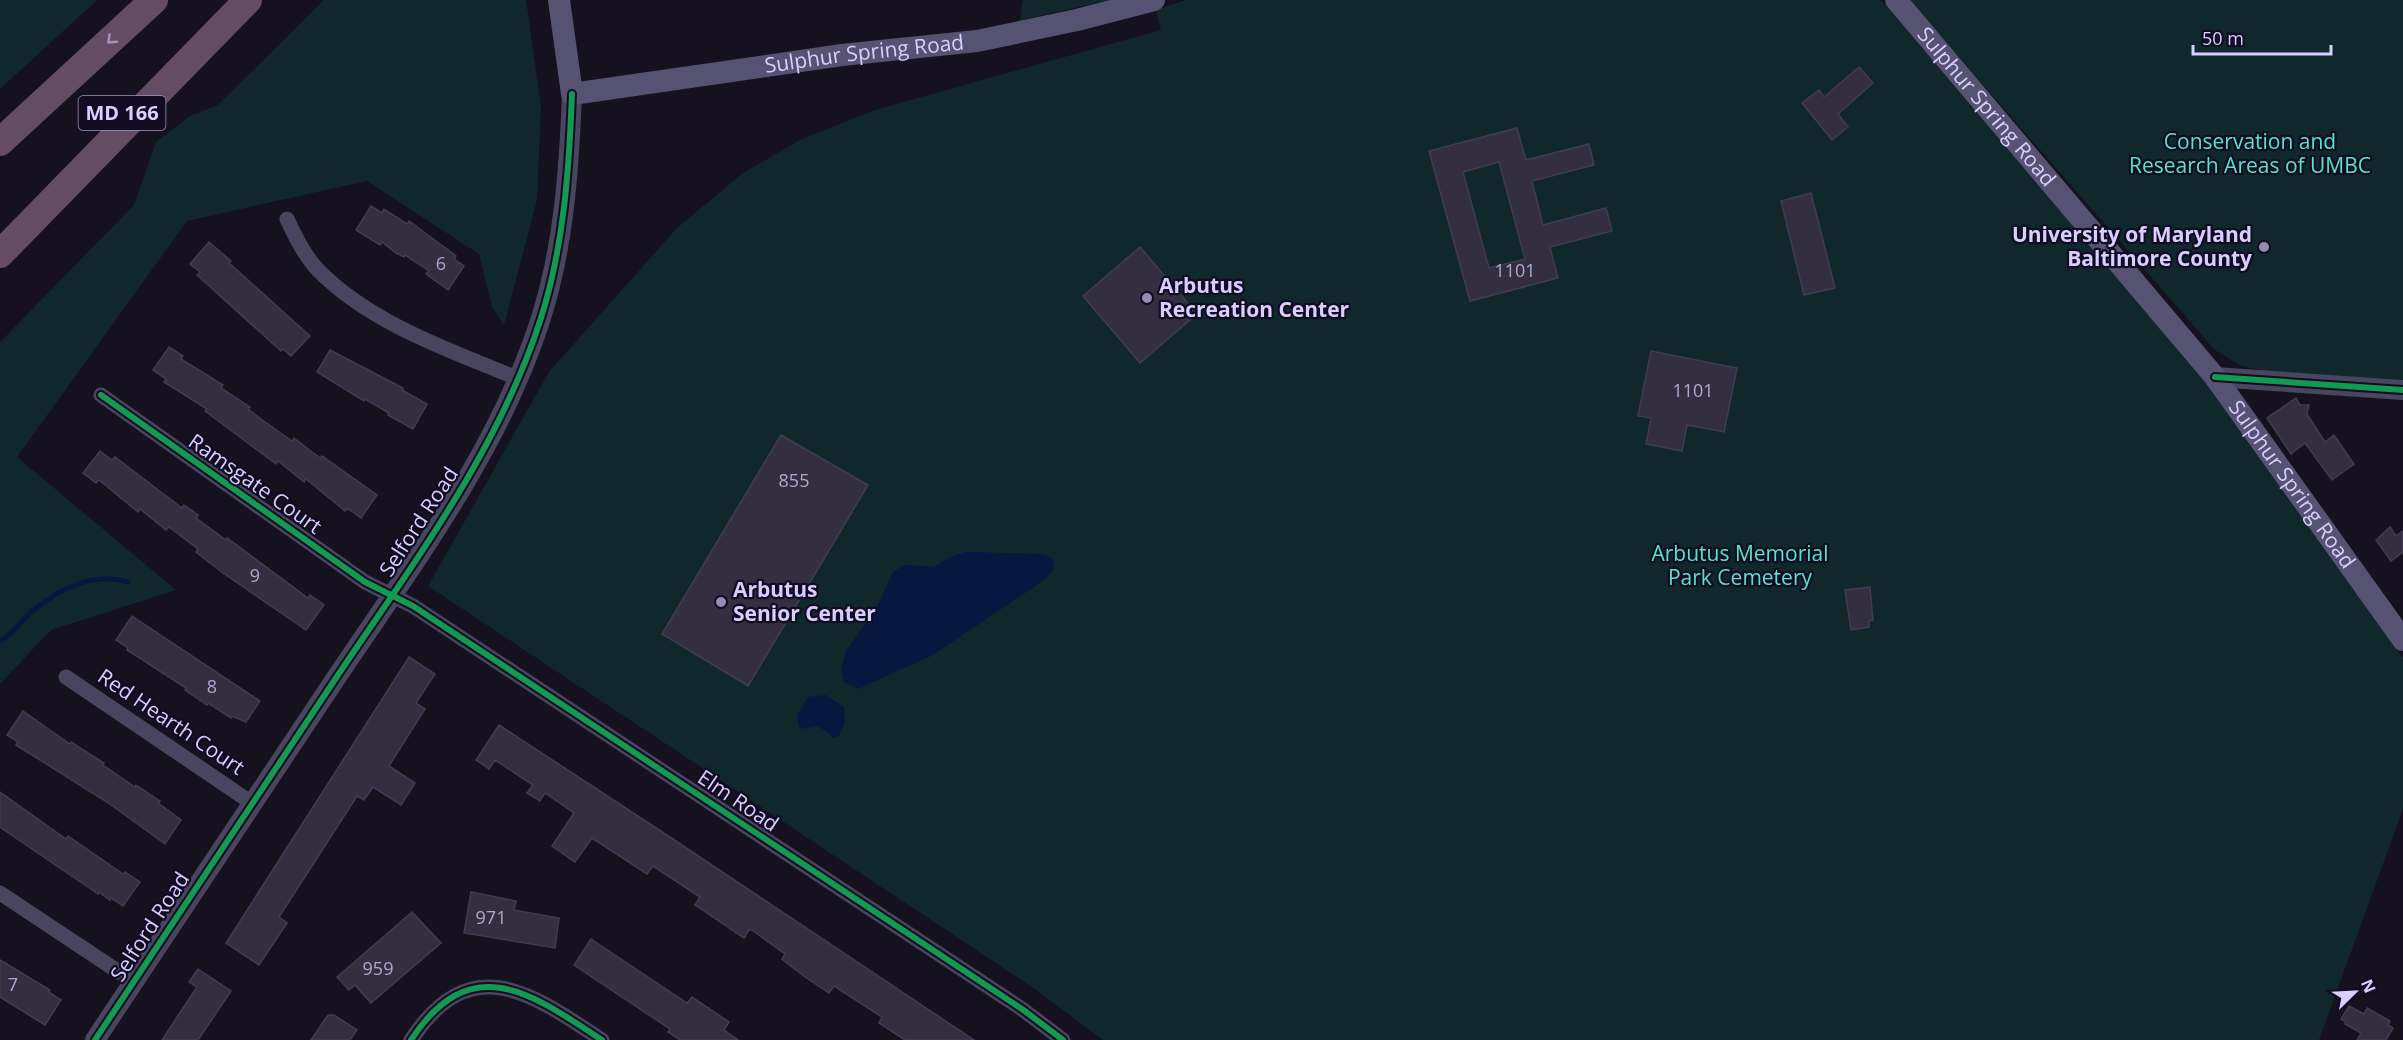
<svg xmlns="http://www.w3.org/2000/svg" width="2403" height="1040" font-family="'Open Sans',sans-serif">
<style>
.green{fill:#10282b}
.water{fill:#07173f}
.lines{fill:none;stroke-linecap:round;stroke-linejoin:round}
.stream{stroke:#07173f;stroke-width:5}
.building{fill:#332f40;stroke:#413b53;stroke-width:1.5;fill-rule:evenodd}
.minor{stroke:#48455f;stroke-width:15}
.tertiary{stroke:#48455f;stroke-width:20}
.secondary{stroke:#565272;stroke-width:22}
.motorway{stroke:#644c65;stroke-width:28}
.cycleway-casing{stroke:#120c23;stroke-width:10}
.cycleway{stroke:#139951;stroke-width:6}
.oneway{stroke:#a494ba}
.poi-dot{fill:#948cb0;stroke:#120c23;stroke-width:2}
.labels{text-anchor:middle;stroke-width:4.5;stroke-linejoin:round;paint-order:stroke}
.number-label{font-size:18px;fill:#afa7cf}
.shield{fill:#120c23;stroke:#9d94bd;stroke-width:1.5}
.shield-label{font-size:20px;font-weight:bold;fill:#d8cfff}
.street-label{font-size:21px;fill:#d8cfff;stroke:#120c23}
.park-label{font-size:21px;fill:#53e6cc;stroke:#120c23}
.poi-label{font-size:21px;font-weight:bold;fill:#d8cfff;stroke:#120c23;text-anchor:start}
</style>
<rect width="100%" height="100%" fill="#15111e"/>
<g class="green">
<path d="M0 0H97L0 89Z"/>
<path d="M324 0H526L541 106 537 200 504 325 492 307 479 254 367 181 187 221 17 457 176 590 51 630 0 684V342L134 205 156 142 190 116 218 105Z"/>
<path d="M1023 0H1111L1020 20Z"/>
<path d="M1186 0H1881L2197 371 2403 658V809L2319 1040H1103L1035 989 428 586 549 372 677 228 743 173 802 139 875 110 1161 30 1156 10Z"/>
<path d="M1909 0H2403V380L2281 374 2241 366 2215 350Z"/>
</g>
<g class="water">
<path d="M966 552 1045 554 1054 560 1053 570 1044 580 933 655 858 689 844 682 841 669 846 651 876 609 893 572 904 565 934 567 950 557Z"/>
<path d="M826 695 844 707 845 722 839 736 833 738C823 728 818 723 804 729L799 727 797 716 808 697Z"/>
</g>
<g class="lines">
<path class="stream" d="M0 641C13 635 20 622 30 613 57 590 93 571 128 582"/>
</g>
<g class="building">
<path d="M1859 67 1873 83 1838 114 1848 127 1832 140 1802 103 1819 90 1824 97Z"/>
<path d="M1517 128 1526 160 1589 144 1594 165 1532 181 1543 225 1606 208 1612 231 1550 247 1558 278 1470 301 1429 151ZM1499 162 1525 259 1489 268 1463 172Z"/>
<path d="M1811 193 1835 288 1804 295 1781 201Z"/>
<path d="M371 206 382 213 384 209 407 224 409 221 456 256 454 259 464 266 448 290 426 274 429 271 405 255 404 257 396 253 382 242 380 245 356 230Z"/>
<path d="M209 242 231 261 229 263 310 336 291 356 283 349 281 351 197 275 200 272 190 264Z"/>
<path d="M1140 247 1197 314 1140 363 1083 296Z"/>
<path d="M169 347 183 356 181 359 223 385 221 388 250 407 248 409 261 419 292 441 294 438 320 458 322 456 377 495 361 518 347 508 345 511 306 479 304 482 278 461 276 464 205 411 207 409 164 382 166 379 153 370Z"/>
<path d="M330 350 403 388 402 390 427 404 413 429 388 415 389 413 365 399 364 401 317 372Z"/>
<path d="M1651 351 1737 368 1724 432 1687 425 1682 451 1646 444 1651 418 1638 416Z"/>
<path d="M2296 398 2300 405H2309L2307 414 2325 442 2334 435 2354 464 2332 480 2305 443 2291 454 2267 418Z"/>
<path d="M781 435 868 485 748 686 662 634Z"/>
<path d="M100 451 112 460 115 457 182 508 184 505 198 515 196 518 226 540 227 538 308 598 310 595 324 605 306 630 223 573 196 552 198 549 169 527 166 530 140 509 138 512 99 480 96 483 83 473Z"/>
<path d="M2390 527 2396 536 2403 531V552L2391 561 2376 540Z"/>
<path d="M1870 587 1873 620 1869 621V627L1851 630 1845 590Z"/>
<path d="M132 616 260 701 246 722 232 716 231 718 208 703 207 705 185 690 186 688 127 650 128 648 116 640Z"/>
<path d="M409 657 435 674 416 703 425 709 389 766 415 783 401 805 373 787 364 800 357 796 279 917 287 923 259 965 226 943Z"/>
<path d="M23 711 70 744 71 742 104 763 103 765 135 787 136 785 160 801 158 803 181 820 165 844 107 802 16 745 18 742 7 735Z"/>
<path d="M499 725 673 839 974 1040H905L879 1023 882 1017 848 995 834 986 829 993 805 977 782 959 785 954 752 930H749L744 938 695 905 700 897 653 866 647 874 592 838 575 862 552 846 574 813 545 793 540 801 527 793 533 785 495 760 489 769 476 760Z"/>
<path d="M0 792 66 839 68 836 123 874 125 872 140 882 123 906 111 898 110 900 99 892 98 894 0 827Z"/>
<path d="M471 892 516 901 514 910 559 918 555 948 464 933Z"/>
<path d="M412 912 441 943 371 1003 355 985 349 990 337 977Z"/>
<path d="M591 939 687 1003 692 997 729 1022 724 1030 738 1040H680L668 1032 670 1029 574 965Z"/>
<path d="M0 960 50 990 49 992 61 1000 45 1025 0 997Z"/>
<path d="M198 969 231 991 198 1040H162L197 987 189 982Z"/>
<path d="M2349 1006 2364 1014 2367 1008 2390 1021 2388 1025 2393 1028 2386 1040H2357L2361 1033 2345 1024 2346 1022 2341 1019Z"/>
<path d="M328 1015H334L357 1030 350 1040H311Z"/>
</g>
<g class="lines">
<g class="minor">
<path d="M287 219C295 236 304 255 318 270 371 324 450 350 519 379"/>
<path d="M101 395 365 582 413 606 1022 1009 1063 1040"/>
<path d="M66 677 252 803"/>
<path d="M0 893 134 982"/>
<path d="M411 1040C471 949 531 993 602 1040"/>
</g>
<g class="tertiary">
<path d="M2215 377 2403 390"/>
<path d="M95 1040C176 918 257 796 338 675 414 562 499 450 541 318 564 245 569 170 572 94"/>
</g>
<g class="secondary">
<path id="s1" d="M559 0 572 94 842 55 977 41 1077 20 1154 0"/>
<path id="s2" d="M1896 0 2215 377 2403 640"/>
</g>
<g class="motorway">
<path d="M0 142 154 0"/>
<path d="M0 254 248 0"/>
</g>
<g class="cycleway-casing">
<g id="cycleway">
<path d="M2215 377 2403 390"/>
<path d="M101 395 365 582 413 606 1022 1009 1063 1040"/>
<path d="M95 1040C176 918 257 796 338 675 414 562 499 450 541 318 564 245 569 170 572 94"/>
<path d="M411 1040C471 949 531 993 602 1040"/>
</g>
</g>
<use href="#cycleway" class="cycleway"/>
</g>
<defs><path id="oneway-chevron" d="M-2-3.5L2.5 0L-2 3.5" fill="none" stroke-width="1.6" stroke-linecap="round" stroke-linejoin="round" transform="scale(1.5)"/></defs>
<use class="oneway" href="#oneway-chevron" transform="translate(111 40) rotate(137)"/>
<g class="poi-dot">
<circle cx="2264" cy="247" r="6"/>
<circle cx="1147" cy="298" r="6"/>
<circle cx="721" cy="602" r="6"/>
</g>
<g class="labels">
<g class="number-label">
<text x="441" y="270">6</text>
<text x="1515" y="277">1101</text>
<text x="1693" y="397">1101</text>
<text x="794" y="487">855</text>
<text x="255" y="582">9</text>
<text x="212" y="693">8</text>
<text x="491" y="924">971</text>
<text x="378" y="975">959</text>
<text x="13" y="991">7</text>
</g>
<rect class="shield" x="78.5" y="96" width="87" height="34" rx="4.5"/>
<g class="shield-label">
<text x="122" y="120">MD 166</text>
</g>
<g class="street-label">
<text dy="7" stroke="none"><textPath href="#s1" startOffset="390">Sulphur Spring Road</textPath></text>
<text dy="7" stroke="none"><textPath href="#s2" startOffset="140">Sulphur Spring Road</textPath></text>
<text dy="7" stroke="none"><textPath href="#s2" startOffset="626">Sulphur Spring Road</textPath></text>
<text transform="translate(255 484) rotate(35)" y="7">Ramsgate Court</text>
<text transform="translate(419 522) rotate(-57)" y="7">Selford Road</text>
<text transform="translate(171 722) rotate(34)" y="7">Red Hearth Court</text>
<text transform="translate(738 801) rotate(34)" y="7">Elm Road</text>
<text transform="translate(150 927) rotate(-57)" y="7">Selford Road</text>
</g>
<g class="park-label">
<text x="2250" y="149">Conservation and<tspan x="2250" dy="24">Research Areas of UMBC</tspan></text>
<text x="1740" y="561">Arbutus Memorial<tspan x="1740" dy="24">Park Cemetery</tspan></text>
</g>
<g class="poi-label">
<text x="2252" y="242" text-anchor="end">University of Maryland<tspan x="2252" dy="24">Baltimore County</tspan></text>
<text x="1159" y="293">Arbutus<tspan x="1159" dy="24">Recreation Center</tspan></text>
<text x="733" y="597">Arbutus<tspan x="733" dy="24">Senior Center</tspan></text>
</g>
</g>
<g transform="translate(2355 992) rotate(66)" stroke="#120c23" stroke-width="4.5" paint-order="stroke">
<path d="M0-4.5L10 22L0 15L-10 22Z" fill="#d8cfff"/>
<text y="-9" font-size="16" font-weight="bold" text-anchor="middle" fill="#d8cfff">N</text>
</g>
<path d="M2193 45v9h138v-9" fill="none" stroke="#d8cfff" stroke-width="3"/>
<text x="2202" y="45" font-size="18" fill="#d8cfff" stroke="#120c23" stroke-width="4.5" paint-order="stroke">50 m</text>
</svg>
